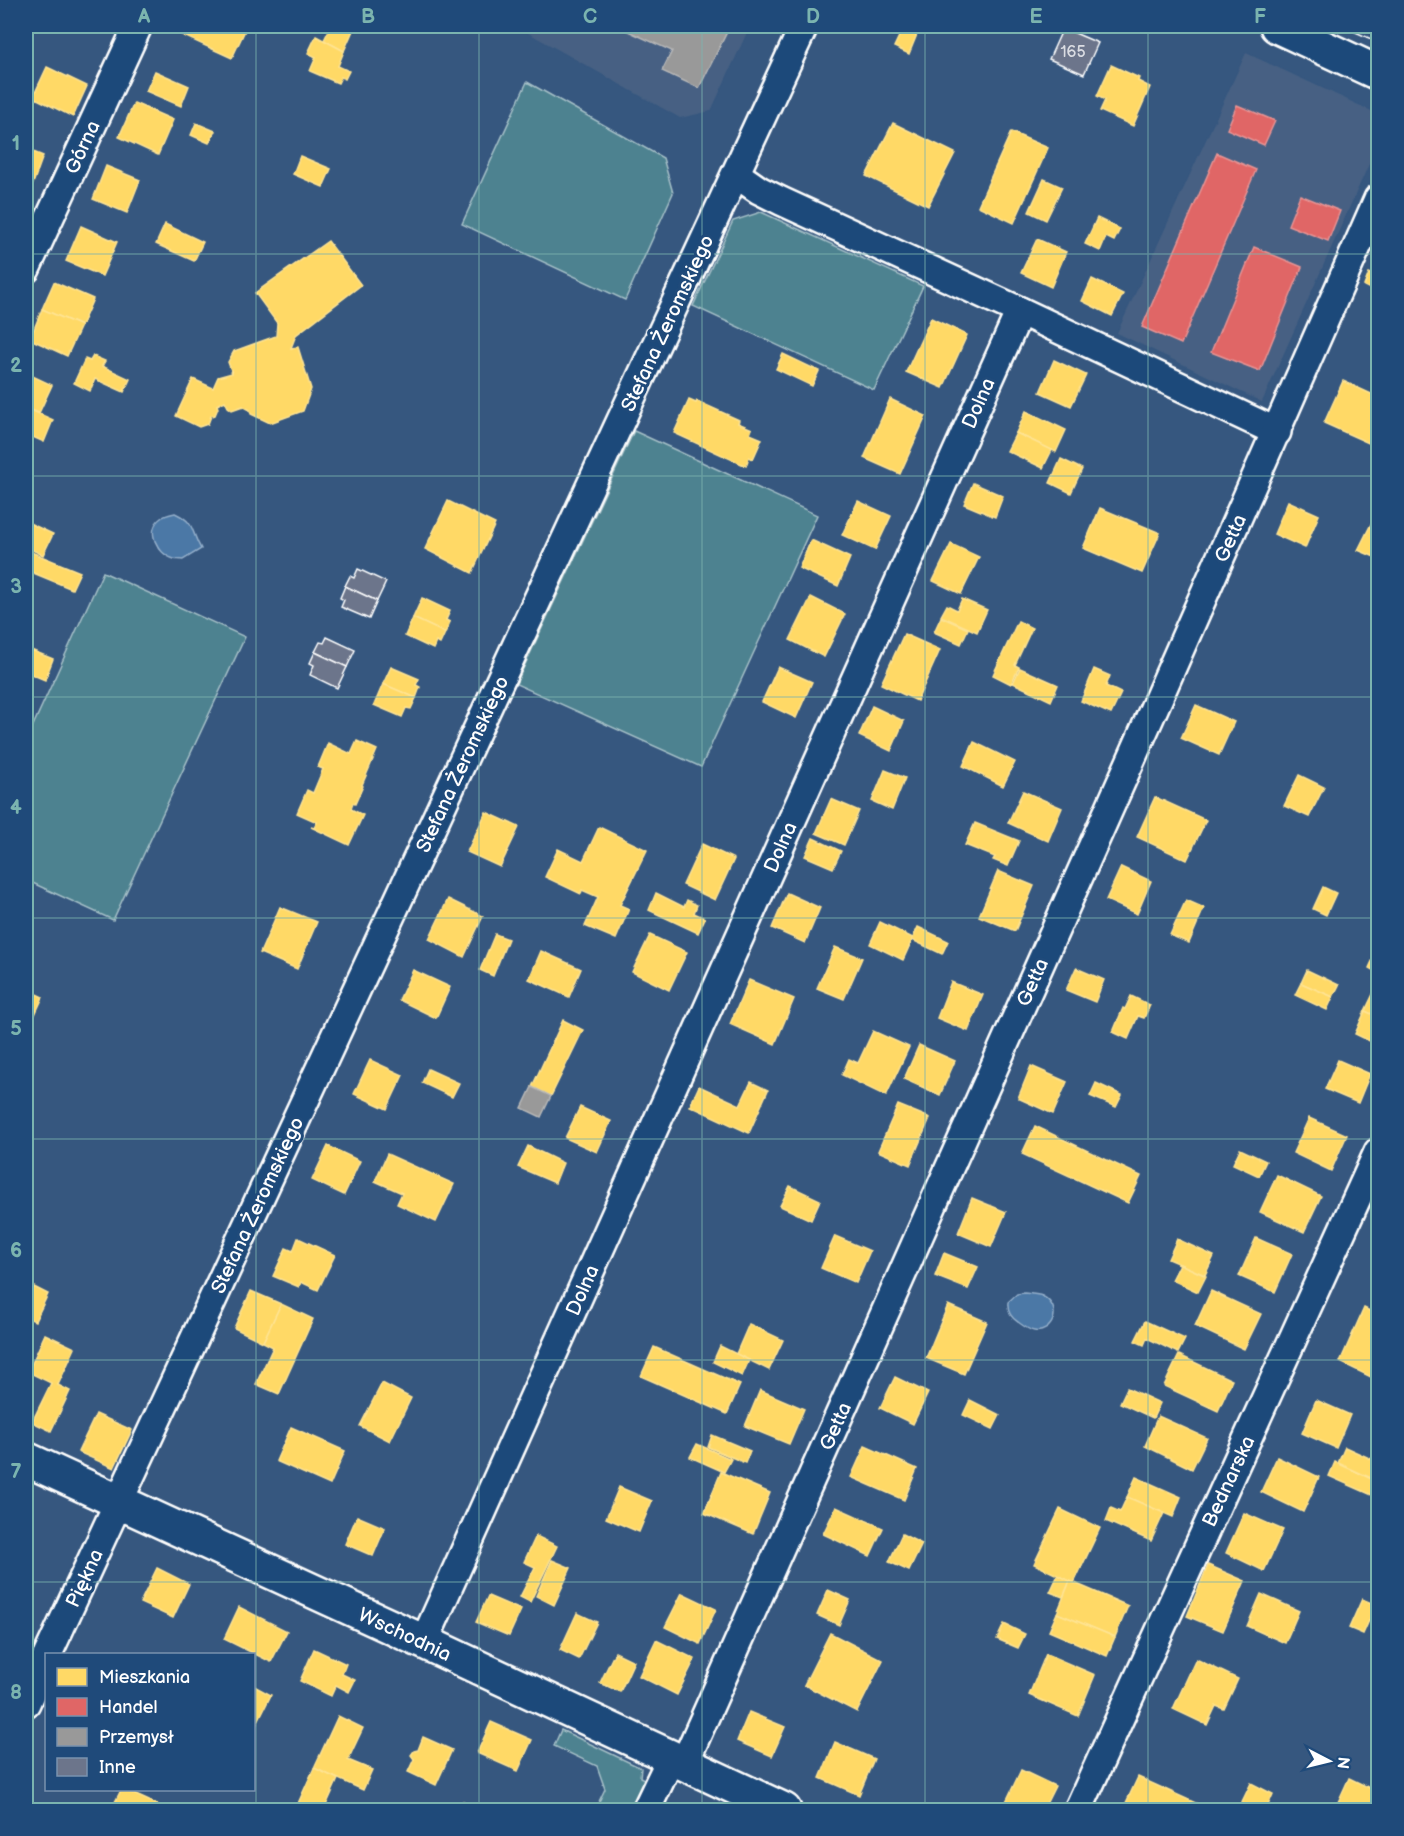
<svg xmlns="http://www.w3.org/2000/svg" width="1404" height="1836" font-family="'Balsamiq Sans',sans-serif">
<style>
.built{fill:#466083}
.green{fill:#4e8290;stroke:#a6c0c8;stroke-width:1.5}
.water{fill:#4b78a6;stroke:#93aeca;stroke-width:1.5}
.homes{fill:#ffd966;stroke:#ffe494;stroke-width:1.5}
.shops{fill:#e06666;stroke:#e99494;stroke-width:1.5}
.industry{fill:#999;stroke:#b8b8b8;stroke-width:1.5}
.building{fill:#6c758b;stroke:#fff;stroke-width:1.5}
.lines{fill:none;stroke-linecap:round;stroke-linejoin:round}
.minor-casing{stroke:#fff;stroke-width:32}
.tertiary-casing{stroke:#fff;stroke-width:38}
.secondary-casing{stroke:#fff;stroke-width:38}
.minor{stroke:#1f4a7a;stroke-width:27}
.tertiary{stroke:#1f4a7a;stroke-width:33}
.secondary{stroke:#1f4a7a;stroke-width:33}
.tram{stroke:#fff;stroke-width:1.5}
.grid{fill:none;stroke:#7bb4af;stroke-width:1.5;stroke-opacity:0.55}
.labels{text-anchor:middle;stroke-width:6;stroke-linejoin:round;paint-order:stroke}
.number-label{font-size:16px;fill:#dadce2}
.street-label{font-size:20px;fill:#fff;stroke:#1f4a7a}
.neatline{fill:none;stroke:#7bb4af;stroke-width:2}
.grid-label{font-size:20px;text-anchor:middle;font-weight:bold;fill:#7bb4af}
</style>
<rect width="100%" height="100%" fill="#36577f"/>
<filter id="ink" filterUnits="userSpaceOnUse"><feTurbulence type="fractalNoise" baseFrequency=".0167" numOctaves="2"/><feDisplacementMap in="SourceGraphic" scale="12" xChannelSelector="R" yChannelSelector="G"/><feConvolveMatrix kernelMatrix="1 2 1 2 8 2 1 2 1" color-interpolation-filters="sRGB"/></filter>
<g filter="url(#ink)">
<g class="built">
<path d="M516 26H750L711 111 680 118Z"/>
<path d="M1246 53 1378 114V144L1262 402 1117 333Z"/>
</g>
<g class="green">
<path d="M527 82 663 158 673 193 625 300 462 224Z"/>
<path d="M761 212 923 286 874 390 693 306 733 221Z"/>
<path d="M634 431 817 515 701 767 516 684Z"/>
<path d="M103 572 245 637 113 920 26 880V741Z"/>
<path d="M561 1730 641 1768 640 1777 646 1780 634 1810H595L605 1789 597 1766 554 1746Z"/>
</g>
<g class="water">
<path d="M175 513C196 523 190 530 201 549L183 560C180 559 177 560 174 559 157 554 145 530 161 518 165 515 171 514 175 513Z"/>
<path d="M1024 1293C1030 1294 1037 1294 1042 1296 1065 1308 1051 1335 1034 1331 1029 1330 1022 1325 1018 1322 1010 1317 1007 1311 1008 1302L1017 1294Z"/>
</g>
<g class="homes">
<path d="M178 26H247L232 58 175 32Z"/>
<path d="M331 26H355L344 51 324 40Z"/>
<path d="M904 26 918 32 909 54 894 47Z"/>
<path d="M316 36 344 51 338 66 349 71 345 79 341 77 338 83 310 71 316 57 308 53Z"/>
<path d="M1111 65 1139 78 1138 81 1150 87 1133 126 1100 111 1105 100 1097 96Z"/>
<path d="M47 67 87 86 73 117 33 97Z"/>
<path d="M155 71 189 86 181 106 146 91Z"/>
<path d="M134 103 173 120 158 155 119 137Z"/>
<path d="M196 123 215 131 209 143 191 135Z"/>
<path d="M893 123 955 153 928 206 866 176Z"/>
<path d="M1011 132 1048 148 1014 223 978 206Z"/>
<path d="M26 149 43 156 31 189 26 187Z"/>
<path d="M300 156 331 169 323 187 293 174Z"/>
<path d="M106 166 140 180 127 213 93 199Z"/>
<path d="M1044 179 1062 187 1046 220 1029 212Z"/>
<path d="M1097 218 1120 229 1114 241 1106 237 1100 251 1085 244Z"/>
<path d="M165 224 203 242 194 261 156 244Z"/>
<path d="M81 226 117 242 102 276 66 261Z"/>
<path d="M1037 239 1066 252 1051 287 1021 273Z"/>
<path d="M328 241 361 285 296 335 291 348 298 347 311 389 303 411 270 423 251 414 250 410 243 406 232 410 228 407 225 401 217 405 218 408 215 415 211 416 208 424 199 427 176 416 193 379 213 388 218 377 232 373 228 362 234 351 276 336 277 323 255 293Z"/>
<path d="M1369 273 1378 277V293L1364 286Z"/>
<path d="M1092 279 1123 294 1112 316 1082 301Z"/>
<path d="M54 282 93 299 81 326 42 309Z"/>
<path d="M42 309 81 326 67 356 30 339Z"/>
<path d="M931 318 967 335 943 388 906 372Z"/>
<path d="M783 354 819 371 812 386 776 369Z"/>
<path d="M93 356 105 361 102 366 130 379 124 392 95 379 90 391 74 383 85 359 90 361Z"/>
<path d="M1054 360 1086 375 1071 406 1040 392Z"/>
<path d="M26 373 52 385 39 413 26 408Z"/>
<path d="M1343 381 1378 397V432L1373 445 1324 423Z"/>
<path d="M890 399 926 416 900 474 864 458Z"/>
<path d="M689 400 696 403 697 401 739 420 738 423 752 429 750 434 762 439 753 459 749 457 746 466 674 433Z"/>
<path d="M26 408 53 420 44 442 26 434Z"/>
<path d="M1026 411 1066 430 1056 452 1016 433Z"/>
<path d="M1016 433 1052 450 1043 468 1007 451Z"/>
<path d="M1061 459 1082 469 1071 493 1050 483Z"/>
<path d="M973 483 1003 496 995 517 964 504Z"/>
<path d="M448 501 495 524 472 573 425 549Z"/>
<path d="M858 501 891 516 875 550 842 535Z"/>
<path d="M1288 501 1319 515 1305 548 1274 534Z"/>
<path d="M1100 508 1160 533 1142 573 1083 548Z"/>
<path d="M27 522 53 534 43 555 26 547Z"/>
<path d="M1372 522 1378 525V554L1377 558 1358 550Z"/>
<path d="M811 540 850 558 838 586 799 568Z"/>
<path d="M951 544 979 557 961 594 933 581Z"/>
<path d="M26 550 80 572 72 589 26 570Z"/>
<path d="M811 597 845 614 824 657 790 640Z"/>
<path d="M422 598 450 611 446 620 450 622 445 633 413 618Z"/>
<path d="M962 599 987 610 977 632 941 616 947 605 957 610Z"/>
<path d="M941 617 968 629 961 644 934 632Z"/>
<path d="M413 618 445 633 440 644 436 642 433 649 405 636Z"/>
<path d="M1018 621 1032 628 1015 665 1019 667 1011 684 993 675Z"/>
<path d="M904 634 940 650 917 701 881 684Z"/>
<path d="M26 648 53 659 45 680 26 672Z"/>
<path d="M391 667 419 679 416 685 420 687 416 698 383 684Z"/>
<path d="M778 667 812 682 796 718 762 702Z"/>
<path d="M1020 668 1058 685 1051 701 1013 683Z"/>
<path d="M1094 669 1110 676 1106 686 1121 693 1111 714 1081 701Z"/>
<path d="M383 684 416 698 411 709 406 708 402 717 374 705Z"/>
<path d="M1196 705 1234 722 1219 755 1181 738Z"/>
<path d="M872 706 904 721 891 751 859 736Z"/>
<path d="M357 741 377 750 362 785 363 786 355 804 353 803 351 809 363 815 349 845 311 827 314 828 317 822 297 813 307 790 313 793 323 769 318 767 328 743 351 754Z"/>
<path d="M974 742 1015 762 1003 786 963 766Z"/>
<path d="M885 770 905 778 892 810 872 801Z"/>
<path d="M1299 775 1324 787 1309 817 1284 806Z"/>
<path d="M1023 791 1062 808 1048 841 1008 823Z"/>
<path d="M1155 797 1206 820 1187 860 1137 837Z"/>
<path d="M831 799 859 811 844 845 816 833Z"/>
<path d="M486 812 519 827 500 867 467 852Z"/>
<path d="M975 823 1019 841 1008 866 993 860 995 857 965 845Z"/>
<path d="M599 827 647 850 620 905 629 909 616 939 585 926 598 897 582 890 581 894 545 877 558 849 583 861Z"/>
<path d="M813 838 841 851 833 868 805 856Z"/>
<path d="M702 844 734 859 715 900 683 885Z"/>
<path d="M1121 867 1151 881 1137 914 1106 900Z"/>
<path d="M998 871 1034 886 1015 931 979 916Z"/>
<path d="M1323 887 1336 893 1326 915 1313 909Z"/>
<path d="M656 893 684 907 687 900 697 905 694 913 705 918 698 933 649 910Z"/>
<path d="M787 893 820 908 805 943 772 928Z"/>
<path d="M448 899 483 916 464 957 429 939Z"/>
<path d="M1186 900 1204 908 1189 943 1170 935Z"/>
<path d="M280 907 317 922 297 969 260 953Z"/>
<path d="M880 922 913 938 903 960 870 944Z"/>
<path d="M918 927 948 941 942 954 912 940Z"/>
<path d="M495 934 508 939 493 976 480 970Z"/>
<path d="M650 935 687 952 669 990 632 972Z"/>
<path d="M835 947 862 958 844 999 817 988Z"/>
<path d="M541 951 581 969 569 997 529 979Z"/>
<path d="M1374 957 1378 959V973L1369 968Z"/>
<path d="M1076 968 1104 980 1095 1002 1066 990Z"/>
<path d="M413 970 450 987 436 1018 399 1000Z"/>
<path d="M1307 970 1339 985 1333 997 1301 983Z"/>
<path d="M749 980 794 999 775 1044 730 1024Z"/>
<path d="M951 982 983 995 968 1031 937 1018Z"/>
<path d="M1301 983 1333 997 1327 1010 1295 995Z"/>
<path d="M1376 988 1378 989V1017L1365 1011Z"/>
<path d="M26 989 43 997 26 1034Z"/>
<path d="M1131 996 1150 1005 1144 1018 1138 1016 1128 1039 1113 1032 1123 1008 1125 1009Z"/>
<path d="M1365 1011 1378 1017V1045L1355 1034Z"/>
<path d="M563 1020 583 1030 551 1096 532 1087Z"/>
<path d="M873 1031 909 1047 886 1096 842 1075 849 1059 858 1063Z"/>
<path d="M919 1045 955 1061 940 1095 904 1079Z"/>
<path d="M370 1060 403 1075 387 1109 354 1094Z"/>
<path d="M1338 1060 1370 1074 1358 1103 1325 1089Z"/>
<path d="M1031 1066 1067 1082 1053 1114 1018 1098Z"/>
<path d="M428 1069 459 1083 452 1097 422 1083Z"/>
<path d="M751 1082 768 1090 749 1133 690 1106 699 1086 740 1105Z"/>
<path d="M1096 1083 1122 1095 1116 1107 1090 1096Z"/>
<path d="M898 1105 930 1118 910 1165 878 1151Z"/>
<path d="M580 1107 611 1121 597 1152 565 1138Z"/>
<path d="M1309 1118 1347 1135 1331 1171 1293 1153Z"/>
<path d="M1035 1126 1141 1176 1128 1203 1022 1154Z"/>
<path d="M328 1146 360 1161 344 1195 312 1180Z"/>
<path d="M528 1146 563 1163 555 1183 518 1167Z"/>
<path d="M1240 1149 1266 1161 1259 1176 1233 1164Z"/>
<path d="M387 1154 454 1184 436 1222 397 1204 402 1193 375 1181Z"/>
<path d="M1277 1175 1321 1196 1304 1232 1260 1212Z"/>
<path d="M790 1186 820 1200 811 1220 780 1206Z"/>
<path d="M972 1198 1006 1212 991 1247 958 1233Z"/>
<path d="M835 1236 870 1251 856 1283 821 1268Z"/>
<path d="M298 1238 335 1255 318 1290 301 1282 299 1287 273 1276 286 1248 293 1251Z"/>
<path d="M1256 1238 1292 1254 1275 1292 1239 1276Z"/>
<path d="M1177 1239 1214 1256 1205 1275 1168 1259Z"/>
<path d="M944 1253 978 1267 968 1289 935 1276Z"/>
<path d="M1180 1264 1206 1276 1198 1292 1172 1280Z"/>
<path d="M34 1287 48 1294 35 1321 26 1317V1305Z"/>
<path d="M251 1291 281 1304 263 1342 234 1328Z"/>
<path d="M1211 1291 1261 1314 1244 1349 1195 1326Z"/>
<path d="M281 1304 313 1319 279 1394 256 1384 273 1347 263 1342Z"/>
<path d="M948 1305 987 1322 964 1374 926 1358Z"/>
<path d="M1364 1308 1378 1315V1372L1375 1379 1340 1362Z"/>
<path d="M1145 1321 1185 1339 1178 1353 1147 1338 1144 1345 1135 1341Z"/>
<path d="M749 1324 783 1340 769 1370 736 1354Z"/>
<path d="M45 1334 75 1348 58 1385 70 1391 51 1431 32 1422 51 1383 28 1372Z"/>
<path d="M720 1346 749 1360 742 1376 713 1362Z"/>
<path d="M654 1347 740 1385 727 1414 641 1376Z"/>
<path d="M1179 1355 1232 1380 1218 1411 1164 1386Z"/>
<path d="M895 1377 928 1393 913 1424 880 1408Z"/>
<path d="M382 1383 411 1398 390 1441 360 1426Z"/>
<path d="M1127 1388 1160 1403 1153 1418 1120 1403Z"/>
<path d="M760 1390 804 1409 789 1444 745 1426Z"/>
<path d="M970 1400 1000 1415 993 1429 963 1415Z"/>
<path d="M1316 1400 1350 1415 1336 1448 1302 1433Z"/>
<path d="M96 1414 132 1430 114 1468 78 1452Z"/>
<path d="M1158 1416 1207 1438 1192 1469 1145 1446Z"/>
<path d="M291 1427 345 1451 330 1485 276 1461Z"/>
<path d="M712 1435 750 1451 745 1463 708 1447Z"/>
<path d="M697 1444 731 1459 724 1472 690 1457Z"/>
<path d="M865 1446 917 1469 904 1500 851 1477Z"/>
<path d="M1345 1447 1378 1462 1371 1478 1338 1463Z"/>
<path d="M1277 1457 1319 1477 1303 1512 1261 1492Z"/>
<path d="M1335 1462 1378 1482 1374 1496 1329 1476Z"/>
<path d="M721 1472 770 1493 753 1534 704 1513Z"/>
<path d="M1136 1477 1181 1497 1173 1517 1127 1497Z"/>
<path d="M619 1487 652 1501 639 1532 606 1518Z"/>
<path d="M1127 1497 1164 1513 1151 1541 1106 1521 1111 1508 1120 1512Z"/>
<path d="M836 1507 883 1528 870 1556 823 1534Z"/>
<path d="M1060 1509 1100 1528 1074 1583 1034 1564Z"/>
<path d="M1244 1513 1283 1530 1264 1571 1226 1553Z"/>
<path d="M357 1516 385 1528 373 1556 345 1544Z"/>
<path d="M902 1534 922 1544 909 1571 889 1562Z"/>
<path d="M536 1536 557 1546 530 1602 520 1597 535 1567 524 1562Z"/>
<path d="M552 1560 571 1568 554 1605 536 1596Z"/>
<path d="M1208 1565 1245 1581 1223 1631 1187 1616Z"/>
<path d="M157 1568 189 1584 173 1618 140 1603Z"/>
<path d="M1058 1575 1070 1581 1063 1597 1050 1592Z"/>
<path d="M1070 1581 1128 1606 1115 1637 1057 1613Z"/>
<path d="M828 1590 850 1600 839 1625 817 1615Z"/>
<path d="M682 1593 716 1609 700 1644 665 1627Z"/>
<path d="M1261 1594 1299 1611 1285 1643 1247 1626Z"/>
<path d="M488 1596 521 1610 509 1636 476 1622Z"/>
<path d="M1362 1599 1376 1605 1363 1634 1349 1628Z"/>
<path d="M239 1607 287 1631 271 1662 224 1639Z"/>
<path d="M577 1613 597 1622 579 1659 560 1650Z"/>
<path d="M1057 1613 1115 1637 1107 1656 1049 1631Z"/>
<path d="M1004 1624 1025 1634 1018 1648 997 1639Z"/>
<path d="M830 1633 883 1660 857 1712 804 1685Z"/>
<path d="M656 1640 695 1659 677 1695 639 1676Z"/>
<path d="M314 1649 346 1664 342 1674 355 1680 349 1692 336 1685 331 1696 300 1681Z"/>
<path d="M615 1652 634 1661 620 1692 600 1683Z"/>
<path d="M1046 1654 1095 1675 1078 1716 1029 1695Z"/>
<path d="M1196 1659 1238 1679 1224 1709 1216 1706 1207 1725 1173 1709Z"/>
<path d="M254 1686 271 1695 256 1725 254 1723Z"/>
<path d="M749 1712 785 1727 772 1756 737 1741Z"/>
<path d="M338 1716 363 1728 348 1760 372 1770 363 1790 314 1768Z"/>
<path d="M491 1722 532 1740 518 1771 477 1753Z"/>
<path d="M423 1737 452 1750 436 1785 408 1772 414 1759 411 1755 414 1751 418 1750Z"/>
<path d="M835 1742 874 1759 859 1795 820 1778Z"/>
<path d="M314 1768 338 1779 324 1810H295Z"/>
<path d="M1021 1770 1055 1786 1043 1810H1002Z"/>
<path d="M1138 1777 1211 1810H1132L1124 1807Z"/>
<path d="M1349 1778 1378 1792V1810H1357L1338 1802Z"/>
<path d="M1251 1783 1273 1794 1266 1810H1238Z"/>
<path d="M121 1790H125L169 1810H111Z"/>
<path d="M463 1801 483 1810H459Z"/>
</g>
<g class="shops">
<path d="M1237 105 1275 121 1264 145 1227 129Z"/>
<path d="M1217 153 1256 170 1181 344 1142 327Z"/>
<path d="M1300 195 1340 211 1328 241 1288 225Z"/>
<path d="M1254 247 1302 267 1260 371 1211 352Z"/>
</g>
<g class="industry">
<path d="M617 26H730L699 88 662 71 672 51Z"/>
<path d="M532 1087 551 1096 541 1117 522 1108Z"/>
</g>
<g class="building">
<path d="M1063 28 1098 43 1084 74 1049 59Z"/>
<path d="M358 569 386 582 377 601 345 586 350 576 354 578Z"/>
<path d="M345 586 377 601 369 619 341 607 344 600 340 598Z"/>
<path d="M327 637 355 650 347 667 315 652 320 642 324 643Z"/>
<path d="M315 652 347 667 337 688 310 675 314 665 310 663Z"/>
</g>
<g class="lines">
<g class="minor-casing">
<g id="minor">
<path d="M736 174 759 190 781 201 1020 311"/>
<path d="M26 269 138 26"/>
<path d="M424 1642 1020 311 1277 432"/>
<path d="M48 1654 804 26"/>
<path d="M26 1703 46 1658"/>
<path d="M684 1764 1159 697 1378 199"/>
<path d="M646 1810 671 1758"/>
<path d="M1078 1810 1378 1152"/>
</g>
</g>
<g class="tertiary-casing">
<path id="tertiary" d="M26 1459 424 1642 784 1810"/>
</g>
<g class="secondary-casing">
<path id="secondary" d="M1277 26 1378 73"/>
</g>
<use href="#minor" class="minor"/>
<use href="#tertiary" class="tertiary"/>
<use href="#secondary" class="secondary"/>
<path class="tram" d="M1342 26 1378 42"/>
</g>
</g>
<path class="grid" d="M256 26V1810M479 26V1810M702 26V1810M925 26V1810M1148 26V1810M26 254H1378M26 476H1378M26 697H1378M26 918H1378M26 1139H1378M26 1360H1378M26 1582H1378"/>
<g class="labels">
<g class="number-label">
<text x="1073" y="57">165</text>
</g>
<g class="street-label">
<text transform="translate(82 147) rotate(-65)" y="7">Górna</text>
<text transform="translate(667 323) rotate(-65)" y="7">Stefana Żeromskiego</text>
<text transform="translate(978 403) rotate(-66)" y="7">Dolna</text>
<text transform="translate(1230 538) rotate(-66)" y="7">Getta</text>
<text transform="translate(462 764) rotate(-65)" y="7">Stefana Żeromskiego</text>
<text transform="translate(780 847) rotate(-66)" y="7">Dolna</text>
<text transform="translate(1032 982) rotate(-66)" y="7">Getta</text>
<text transform="translate(257 1205) rotate(-65)" y="7">Stefana Żeromskiego</text>
<text transform="translate(582 1290) rotate(-66)" y="7">Dolna</text>
<text transform="translate(835 1426) rotate(-66)" y="7">Getta</text>
<text transform="translate(1228 1481) rotate(-65)" y="7">Bednarska</text>
<text transform="translate(84 1578) rotate(-65)" y="7">Piękna</text>
<text transform="translate(405 1634) rotate(25)" y="7">Wschodnia</text>
</g>
</g>
<rect width="1404" height="1836" fill="none" stroke="#1f4a7a" stroke-width="66"/>
<rect x="45" y="1653" width="210" height="138" fill="#1f4a7a" stroke="#7992af" stroke-width="1.5"/>
<rect x="57" y="1668" width="30" height="18" fill="#ffd966" stroke="#7992af" stroke-width="1.5"/>
<text x="99" y="1683" font-size="18" fill="#ffffff">Mieszkania</text>
<rect x="57" y="1698" width="30" height="18" fill="#e06666" stroke="#7992af" stroke-width="1.5"/>
<text x="99" y="1713" font-size="18" fill="#ffffff">Handel</text>
<rect x="57" y="1728" width="30" height="18" fill="#999999" stroke="#7992af" stroke-width="1.5"/>
<text x="99" y="1743" font-size="18" fill="#ffffff">Przemysł</text>
<rect x="57" y="1758" width="30" height="18" fill="#6c758b" stroke="#7992af" stroke-width="1.5"/>
<text x="99" y="1773" font-size="18" fill="#ffffff">Inne</text>
<g transform="translate(1329 1761) rotate(97)" stroke="#1f4a7a" stroke-width="4.5" paint-order="stroke">
<path d="M0-4.5L10 22L0 15L-10 22Z" fill="#ffffff"/>
<text y="-9" font-size="16" font-weight="bold" text-anchor="middle" fill="#ffffff">N</text>
</g>
<rect x="33" y="33" width="1338" height="1770" class="neatline"/>
<g class="grid-label">
<text x="144" y="23">A</text>
<text x="368" y="23">B</text>
<text x="590" y="23">C</text>
<text x="813" y="23">D</text>
<text x="1036" y="23">E</text>
<text x="1260" y="23">F</text>
<text x="16" y="150">1</text>
<text x="16" y="372">2</text>
<text x="16" y="593">3</text>
<text x="16" y="814">4</text>
<text x="16" y="1035">5</text>
<text x="16" y="1257">6</text>
<text x="16" y="1478">7</text>
<text x="16" y="1699">8</text>
</g>
</svg>
